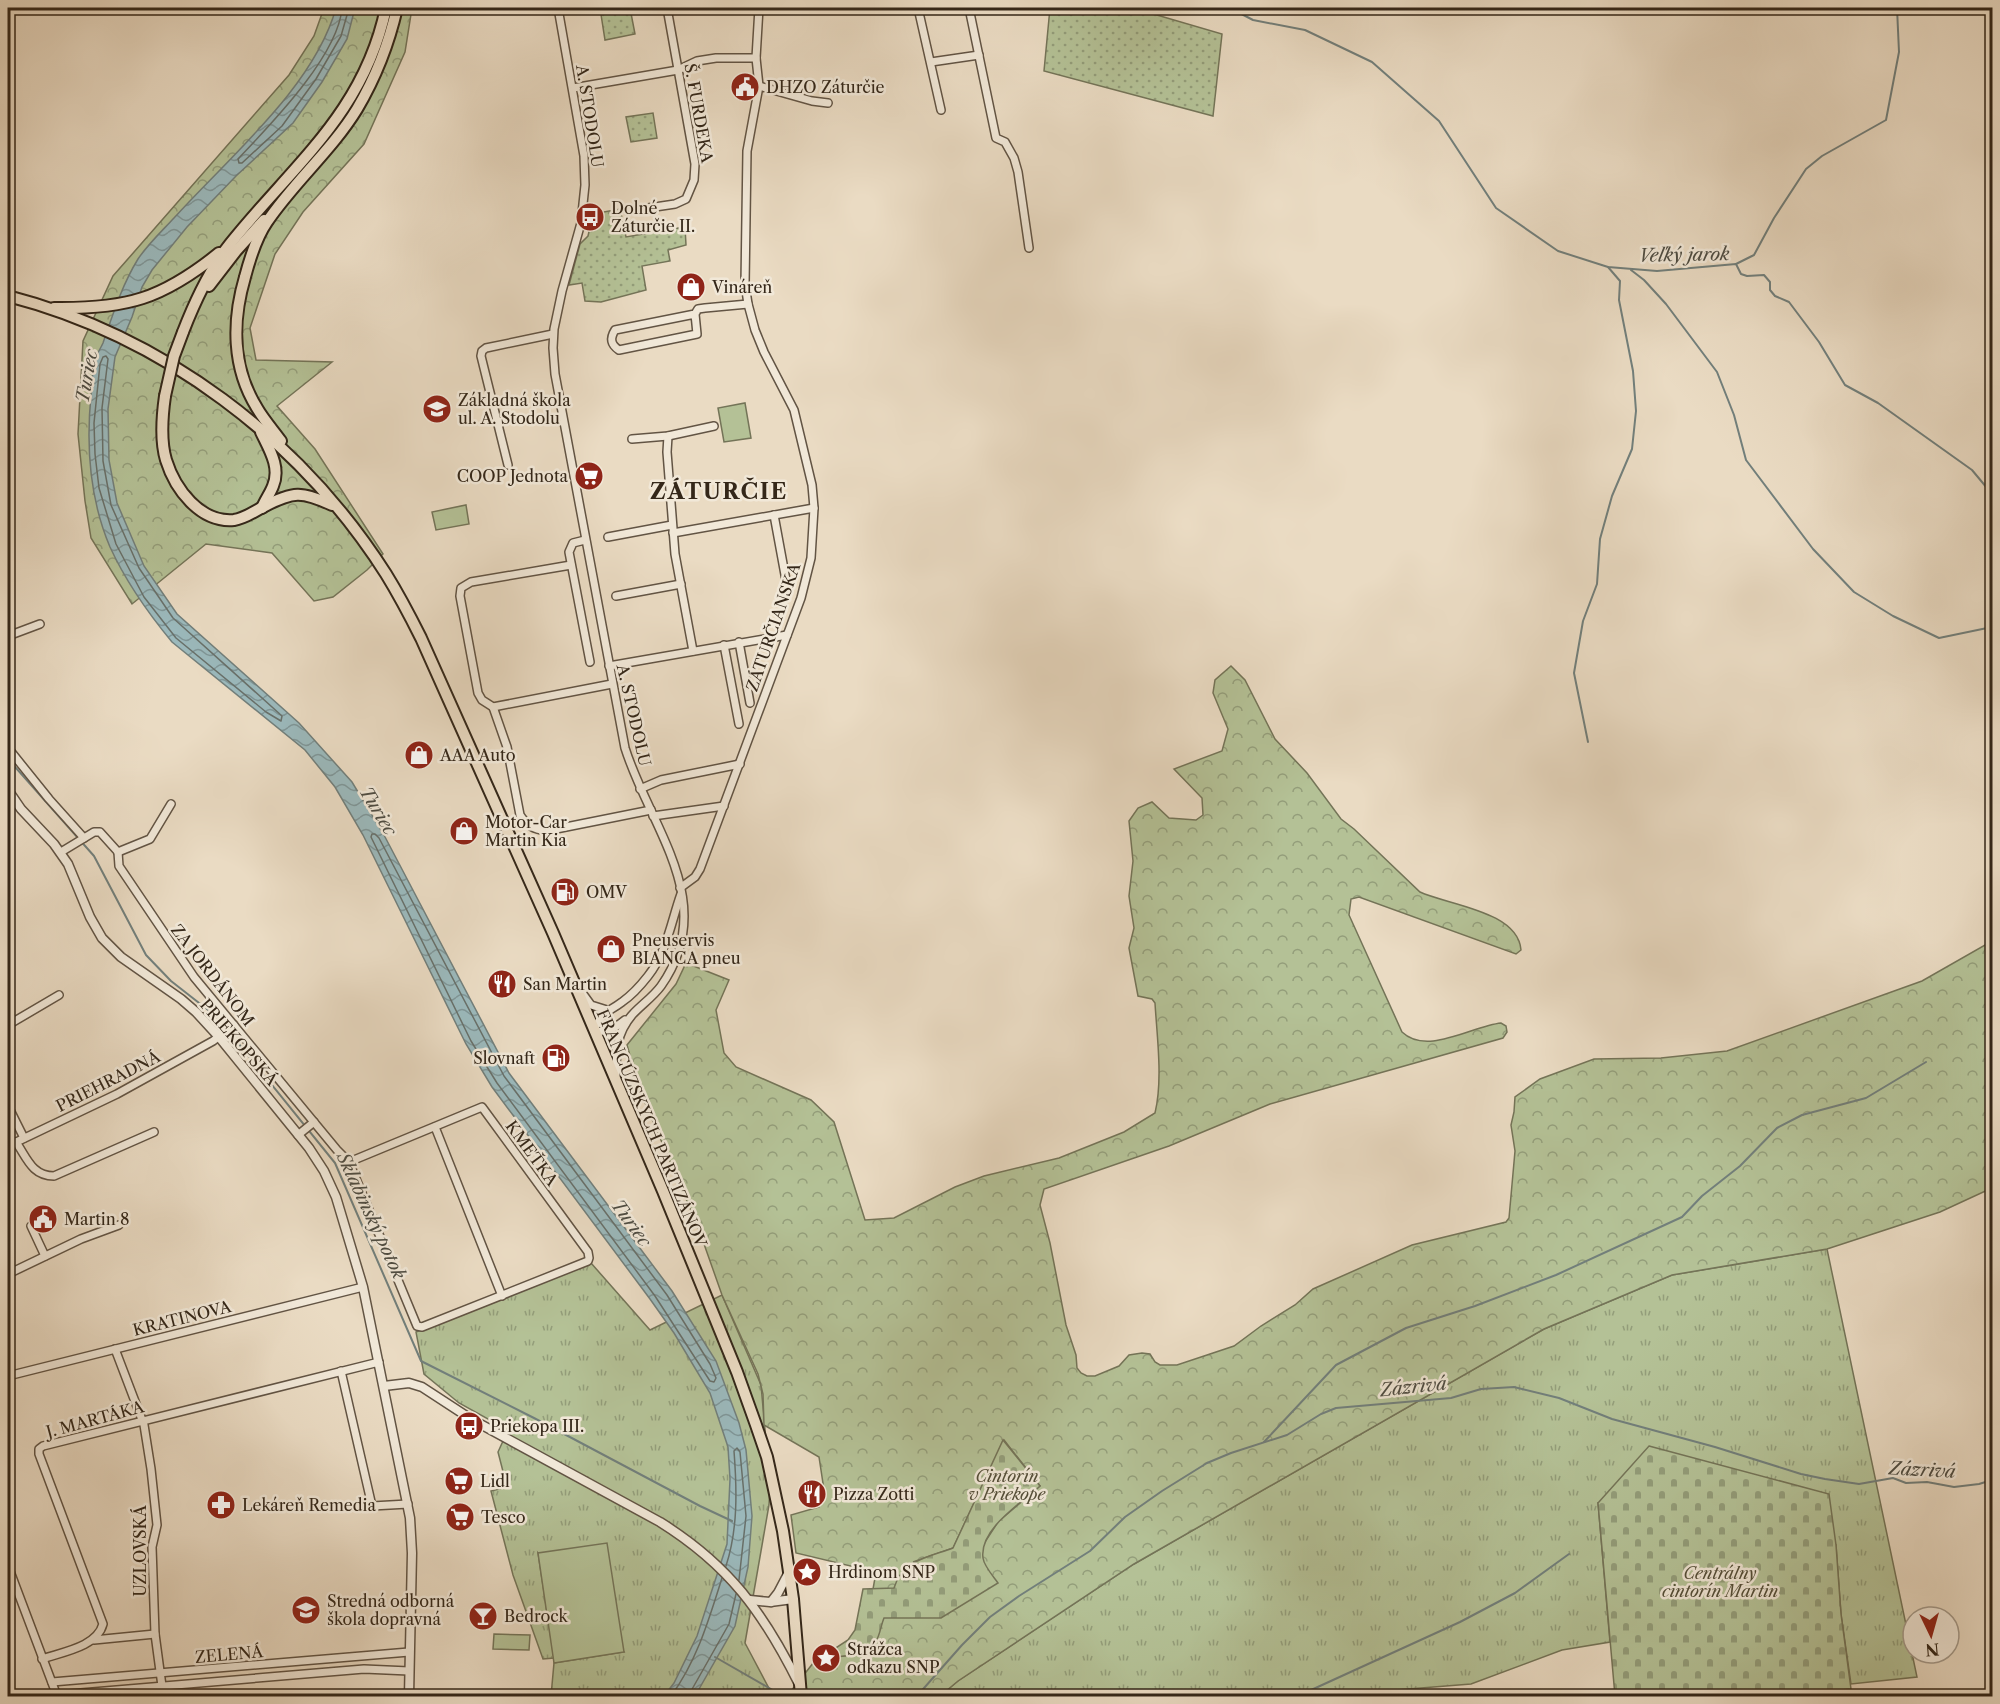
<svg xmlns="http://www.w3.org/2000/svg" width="2000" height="1704" font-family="'Libre Caslon Text',serif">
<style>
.grass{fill:url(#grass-tufts);stroke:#747458;stroke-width:1.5}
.forest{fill:url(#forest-crowns);stroke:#747458;stroke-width:1.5;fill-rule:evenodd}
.cemetery{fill:url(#cemetery-stones);stroke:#747458;stroke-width:1.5}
.park{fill:url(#park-dots);stroke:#747458;stroke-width:1.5}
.pitch{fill:#b4c196;stroke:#747458;stroke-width:1.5}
.water{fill:url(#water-waves);stroke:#727f7b;stroke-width:1.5}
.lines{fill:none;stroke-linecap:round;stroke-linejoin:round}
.shore{stroke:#68706a;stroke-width:1.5}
.stream{stroke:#727f7b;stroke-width:2}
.minor-casing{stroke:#625444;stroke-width:10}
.tertiary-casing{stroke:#625444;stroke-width:11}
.primary-casing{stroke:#342719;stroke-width:14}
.minor{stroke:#f1e8d8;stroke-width:7}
.tertiary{stroke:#f1e8d8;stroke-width:8}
.primary{stroke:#eadbc3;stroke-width:10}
.primary-bridge-casing{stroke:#342719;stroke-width:14;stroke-linecap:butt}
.primary-bridge{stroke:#eadbc3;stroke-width:10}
.labels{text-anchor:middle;stroke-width:5;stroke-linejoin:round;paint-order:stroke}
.poi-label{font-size:16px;fill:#342719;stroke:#f1e8d8;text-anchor:start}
.street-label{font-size:16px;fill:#342719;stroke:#f1e8d8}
.park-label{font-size:16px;font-style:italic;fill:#544e38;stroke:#f1e8d8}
.water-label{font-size:18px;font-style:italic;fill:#4e4c42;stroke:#f1e8d8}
.district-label{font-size:22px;font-weight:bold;letter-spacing:1.5px;fill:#342719;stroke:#f1e8d8}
</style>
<defs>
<pattern id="grass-tufts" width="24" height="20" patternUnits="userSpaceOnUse" patternTransform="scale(1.5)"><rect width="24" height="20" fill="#b4c196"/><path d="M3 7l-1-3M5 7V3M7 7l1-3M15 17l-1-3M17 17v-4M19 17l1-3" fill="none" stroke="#939d7a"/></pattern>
<pattern id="forest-crowns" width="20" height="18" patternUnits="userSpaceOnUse" patternTransform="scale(1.5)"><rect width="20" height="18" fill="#b4c196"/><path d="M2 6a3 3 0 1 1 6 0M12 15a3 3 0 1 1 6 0" fill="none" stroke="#939d7a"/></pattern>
<pattern id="cemetery-stones" width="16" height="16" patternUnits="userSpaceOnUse" patternTransform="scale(1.5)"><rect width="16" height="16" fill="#b4c196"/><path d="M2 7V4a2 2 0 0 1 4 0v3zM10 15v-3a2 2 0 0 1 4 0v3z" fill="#939d7a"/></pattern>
<pattern id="park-dots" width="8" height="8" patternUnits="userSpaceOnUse" patternTransform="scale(1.5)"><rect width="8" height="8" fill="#b4c196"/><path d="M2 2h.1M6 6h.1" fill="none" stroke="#939d7a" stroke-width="1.8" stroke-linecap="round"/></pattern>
<pattern id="water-waves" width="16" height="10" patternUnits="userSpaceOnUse" patternTransform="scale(1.5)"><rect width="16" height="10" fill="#9bb9bc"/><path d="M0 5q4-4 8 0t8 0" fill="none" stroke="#7f9698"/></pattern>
</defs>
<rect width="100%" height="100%" fill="#eadbc3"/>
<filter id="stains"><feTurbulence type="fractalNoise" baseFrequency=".00333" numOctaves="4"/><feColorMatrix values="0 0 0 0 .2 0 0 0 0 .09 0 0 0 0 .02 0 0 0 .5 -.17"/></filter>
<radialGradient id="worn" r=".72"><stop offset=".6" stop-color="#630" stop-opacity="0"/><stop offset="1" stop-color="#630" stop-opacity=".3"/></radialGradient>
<g class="grass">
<path d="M1827 1249 1917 1677 1851 1684 1841 1614 1836 1545 1598 1503 1610 1642 1562 1650 1471 1684 1321 1696H940L958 1681 1134 1564 1544 1329 1672 1275Z"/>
<path d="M591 1263 650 1330 722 1295 761 1385 770 1485 769 1505 745 1643 773 1696H551L554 1663 624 1652 538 1553 554 1658 543 1659 513 1575 491 1491 507 1487 498 1452 508 1430 459 1403 424 1374 416 1332Z"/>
</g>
<g class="forest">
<path d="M324 8H412L405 52 364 144 303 212 275 254 250 328 256 360 332 362 277 406 315 449 383 554 367 570 333 597 314 601 272 553 206 544 132 604 91 538 85 501 78 434 83 341 113 276 289 75 314 36Z"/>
<path d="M1231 666 1245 680 1275 739 1307 773 1341 819 1354 829 1420 892C1448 905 1518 911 1521 950L1516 954 1359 897 1351 899 1349 915 1402 1032C1427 1056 1472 1026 1501 1023L1506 1026 1507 1032 1503 1038 1270 1104 1169 1146 1044 1189 1040 1205 1050 1243 1066 1325 1076 1355 1077 1368 1081 1373 1087 1376H1095L1119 1366 1129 1355 1142 1353 1150 1354 1155 1362 1160 1365H1177L1234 1346 1261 1326 1295 1305 1313 1289 1412 1245 1506 1222 1509 1218 1515 1151 1511 1125 1514 1112 1515 1097 1540 1079 1594 1059 1661 1058 1727 1051 1922 981 1992 941V1188L1940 1212 1827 1249 1672 1275 1544 1329 1134 1564 958 1681 940 1696H787L818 1657 864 1641 876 1572 796 1553 791 1515 819 1507 824 1490 819 1457 764 1425 763 1394 758 1374 722 1295 698 1227 640 1091 627 1045 676 984 686 963 729 980 716 1010 724 1053 736 1067 811 1100 834 1122 865 1220 894 1218 955 1187 984 1176 1059 1158 1124 1132 1155 1113C1163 1080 1157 1037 1155 1003L1152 999 1138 996 1129 948 1134 928 1129 896 1133 861 1129 821 1138 808 1152 802 1169 818 1196 820 1203 815 1202 798 1174 769 1222 751 1228 729 1213 693 1215 680ZM1004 1440 1040 1486 998 1522 983 1545 913 1562 953 1548Z"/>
</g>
<g class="cemetery">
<path d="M1003 1440 1040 1486C1021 1503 979 1529 983 1558 984 1566 993 1576 998 1583L941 1618H884C881 1625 880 1635 876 1641 865 1657 840 1657 822 1657L848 1640 855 1630 863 1589 894 1588C902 1560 929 1557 953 1548Z"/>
<path d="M1649 1446 1829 1494 1836 1545 1841 1614 1851 1689 1781 1696H1615L1598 1503Z"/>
</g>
<g class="park">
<path d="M600 8H630L635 34 605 40Z"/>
<path d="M1050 8H1133L1222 34 1213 116 1044 71Z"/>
<path d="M653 113 657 138 631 142 626 117Z"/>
<path d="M620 209 626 237 685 227 686 245 668 250 670 261 642 266 646 290 601 302 585 301 582 283 569 285 580 244 588 236 593 214Z"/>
</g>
<g class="pitch">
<path d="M745 403 751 438 724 442 718 408Z"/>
<path d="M466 505 469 524 436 530 432 512Z"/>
<path d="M607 1543 624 1652 554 1663 538 1553Z"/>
<path d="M494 1634 530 1635 529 1650 493 1649Z"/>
</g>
<path class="water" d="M336 8H355L347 39 322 82 293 123 236 176 187 227 152 270 142 287 132 317 115 357 108 409 109 460 117 503 144 566 177 614 299 723 352 782 384 835 509 1073 672 1291 716 1361 739 1423 746 1450 752 1516 748 1567 735 1626 695 1696H664L674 1683 697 1636 727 1544 730 1479 728 1447 710 1393 674 1333 650 1299 492 1087 466 1044 363 835 335 787 305 750 172 642C148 613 126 582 110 547 90 500 86 446 91 395 92 385 92 374 94 363 95 356 100 350 103 343 113 314 122 285 138 259 148 244 162 231 174 218 229 157 314 87 336 8Z"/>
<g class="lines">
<g class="shore">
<path d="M342 8C338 56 271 124 238 159L239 163H242L282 126 316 79 341 36 349 8"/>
<path d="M106 356 108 359 102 408 103 461 111 505 139 568 173 618 282 716 281 721 266 712 176 638 144 597 116 544 99 488 95 454 94 423 100 364 103 357Z"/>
<path d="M372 834H375L379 838 504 1076 667 1295 710 1364 716 1378 714 1382 710 1381 655 1296 497 1083 471 1041 371 837Z"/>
<path d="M726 1566C738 1529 737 1490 734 1451L737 1448 740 1452 746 1516 739 1580"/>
<path d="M671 1696C697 1661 709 1619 722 1578"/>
<path d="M690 1696 691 1691 729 1624 736 1594"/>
</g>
<g class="stream">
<path d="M1230 8 1253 20 1305 30 1372 62 1439 121 1496 208 1558 251 1608 267 1657 271 1736 264 1741 274 1747 276 1764 275 1770 282V290L1775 296 1789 302 1819 342 1845 385 1878 403 1972 470 1992 494"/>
<path d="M1736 264 1754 255 1774 218 1806 169 1822 156 1886 120 1899 52 1897 8"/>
<path d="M1631 270 1644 280 1666 304 1717 372 1734 415 1746 460 1813 549 1854 592 1893 616 1939 638 1992 627"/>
<path d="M1588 742 1574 673 1583 621 1597 584 1600 539 1612 496 1632 449 1636 411 1633 371 1619 300 1620 281 1608 267"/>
<path d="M8 759 94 856 146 955 171 981 217 1017 335 1163 421 1361 534 1418 700 1506 732 1521"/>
<path d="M1264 1442 1336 1365 1406 1328 1475 1306 1556 1275 1682 1217 1702 1196 1740 1166 1777 1128 1802 1115 1866 1098 1926 1062"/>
<path d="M715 1657 783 1696"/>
<path d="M917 1696 962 1645 990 1617 1019 1596 1090 1551 1125 1517 1162 1491 1207 1463 1231 1453 1287 1435 1321 1414 1336 1408 1451 1398 1481 1389 1514 1387 1559 1398 1612 1419 1715 1447 1801 1474 1825 1479 1859 1484 1893 1478 1906 1483 1927 1482 1954 1487 1979 1484 1992 1480"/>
<path d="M1298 1696 1460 1622 1515 1593 1569 1554"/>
</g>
<g class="minor-casing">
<g id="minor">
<path d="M558 8 584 156 585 185 581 223 562 291 554 329 553 348 555 374 625 748C650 828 720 902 661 986 653 997 641 1005 632 1015 616 1034 616 1051 616 1075"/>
<path d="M918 8 941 110"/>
<path d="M969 8 996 138 1005 142 1014 158 1018 172 1029 248"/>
<path d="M931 62 979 55"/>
<path d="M759 86 812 101 828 103"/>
<path d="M573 88 678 70 697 61 716 58H756"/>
<path d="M628 211 675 204 686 199 694 180 695 164 667 8"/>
<path d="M695 314 697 334 619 350C610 344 610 338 615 330L695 314 698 309 705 308 748 304"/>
<path d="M668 436 667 452 675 554 693 651"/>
<path d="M632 439 668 436 714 426"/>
<path d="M508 465 481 356 482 351 486 348 553 334"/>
<path d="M774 515 788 591"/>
<path d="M673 533 814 508"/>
<path d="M608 537 672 525"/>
<path d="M585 540 573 543 569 552 590 662"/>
<path d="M571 565 471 582 461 588 460 596 478 693 482 700 493 707 612 684"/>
<path d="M616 596 681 584"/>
<path d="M8 636 40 624"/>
<path d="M739 642 750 703"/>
<path d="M724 645 739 724"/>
<path d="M609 666 787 635"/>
<path d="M493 707 507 747 520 815C527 826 534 829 546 831L651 810"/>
<path d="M8 748 49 799 84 838"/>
<path d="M640 789 661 780 740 764"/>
<path d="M653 816 724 806"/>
<path d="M61 852 94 832H100L118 852"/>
<path d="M118 852 119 866 194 977 337 1150 349 1162 417 1326 422 1327 588 1261 589 1258 588 1252 482 1107 349 1162"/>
<path d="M118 852 150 839 171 804"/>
<path d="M680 888 695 877 700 869 801 598 811 558 814 508 812 485 794 410 764 352 755 330 748 304 745 284 747 151 759 86 756 58 759 8"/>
<path d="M583 994 591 1005 607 1010"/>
<path d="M625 1020C615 1028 608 1033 594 1031 603 1010 606 1014 622 1002 632 995 641 985 648 976 667 952 671 922 681 894"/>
<path d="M8 1025 59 995"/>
<path d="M8 1106 24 1138"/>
<path d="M435 1127 502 1296"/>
<path d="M298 1135 314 1122"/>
<path d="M16 1142C27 1158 32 1176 54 1176L154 1132"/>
<path d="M8 1146 117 1094 213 1041 234 1025"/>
<path d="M8 1199V1200"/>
<path d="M31 1226 45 1256"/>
<path d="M8 1274 81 1239 119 1225"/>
<path d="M115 1349 144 1425 151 1469 157 1525 152 1547 155 1634 162 1686"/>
<path d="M341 1371 372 1506 408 1504"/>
<path d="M8 1376 363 1287"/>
<path d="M8 1566 57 1696"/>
<path d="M94 1640 155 1634"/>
<path d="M42 1659C62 1652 97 1647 103 1624L39 1454V1449L43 1446 379 1362"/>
<path d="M52 1682 409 1652"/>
<path d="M57 1695 364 1669 409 1671"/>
</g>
</g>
<g class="tertiary-casing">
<g id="tertiary">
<path d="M8 790 21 809 54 844 68 864 90 917 102 938 121 957 181 999 196 1012 219 1037 309 1148 324 1171 336 1197 363 1287 410 1518 412 1553 409 1696"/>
<path d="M384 1386 409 1383 422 1387 471 1419 660 1522C729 1565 763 1612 799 1684"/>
<path d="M750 1600 770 1602 793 1599"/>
<path d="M771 1602 778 1593 789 1572"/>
</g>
</g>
<g class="primary-casing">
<g id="primary">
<path d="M209 286 236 251 264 220"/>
<path d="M8 296C163 336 300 439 386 574 399 595 410 616 421 638L553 933 663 1191 737 1372 756 1425 767 1457 783 1531 793 1599 801 1696"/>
<path d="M54 308C127 309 162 299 219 253"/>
<path d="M183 332C195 301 209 270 230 244 293 165 364 113 386 8"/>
<path d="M165 396C162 417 160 440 166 460 175 489 200 523 234 520 246 518 253 512 263 507 293 491 302 491 332 505"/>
<path d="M261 432C269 449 281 467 273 486 270 494 265 500 262 508"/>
<path d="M281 441C273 430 264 420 257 408 232 368 232 321 245 277 250 258 256 238 267 222 294 182 332 150 357 109 376 77 389 43 397 8"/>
</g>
</g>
<use href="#minor" class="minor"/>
<use href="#tertiary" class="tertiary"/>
<use href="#primary" class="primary"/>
<g class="primary-bridge-casing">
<path id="primary-bridge" d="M165 396 174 356 183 332"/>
</g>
<use href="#primary-bridge" class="primary-bridge"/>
</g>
<defs>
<g id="civic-disc" transform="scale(1.5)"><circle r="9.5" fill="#8f2418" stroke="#f1e8d8"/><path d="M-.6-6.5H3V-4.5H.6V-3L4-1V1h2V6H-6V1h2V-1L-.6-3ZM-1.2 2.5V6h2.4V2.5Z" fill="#fff"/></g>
<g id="bus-disc" transform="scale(1.5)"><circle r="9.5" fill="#8f2418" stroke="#f1e8d8"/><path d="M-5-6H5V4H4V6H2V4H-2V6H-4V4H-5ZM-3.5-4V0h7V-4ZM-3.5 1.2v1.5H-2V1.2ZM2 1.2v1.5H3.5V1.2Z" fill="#fff"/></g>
<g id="shop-disc" transform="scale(1.5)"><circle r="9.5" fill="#8f2418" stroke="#f1e8d8"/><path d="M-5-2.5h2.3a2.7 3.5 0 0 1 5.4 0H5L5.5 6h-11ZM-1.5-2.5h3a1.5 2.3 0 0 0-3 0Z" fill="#fff"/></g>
<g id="school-disc" transform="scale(1.5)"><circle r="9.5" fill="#8f2418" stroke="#f1e8d8"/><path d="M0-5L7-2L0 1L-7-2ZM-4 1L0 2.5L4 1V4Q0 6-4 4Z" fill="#fff"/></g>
<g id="supermarket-disc" transform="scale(1.5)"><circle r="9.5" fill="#8f2418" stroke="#f1e8d8"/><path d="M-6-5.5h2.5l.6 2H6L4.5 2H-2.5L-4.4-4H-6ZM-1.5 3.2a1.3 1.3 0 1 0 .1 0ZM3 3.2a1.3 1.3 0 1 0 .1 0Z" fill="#fff"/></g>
<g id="fuel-disc" transform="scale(1.5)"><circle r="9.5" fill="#8f2418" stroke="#f1e8d8"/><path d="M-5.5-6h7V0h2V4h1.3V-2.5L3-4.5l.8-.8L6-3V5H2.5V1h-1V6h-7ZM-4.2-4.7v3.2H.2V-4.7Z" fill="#fff"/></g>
<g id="restaurant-disc" transform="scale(1.5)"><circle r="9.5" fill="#8f2418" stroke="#f1e8d8"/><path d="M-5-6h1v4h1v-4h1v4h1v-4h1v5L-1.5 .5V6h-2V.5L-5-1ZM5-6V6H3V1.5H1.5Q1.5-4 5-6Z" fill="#fff"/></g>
<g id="pharmacy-disc" transform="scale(1.5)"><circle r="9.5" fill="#8f2418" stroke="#f1e8d8"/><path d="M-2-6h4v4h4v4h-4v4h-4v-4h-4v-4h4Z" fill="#fff"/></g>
<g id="sight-disc" transform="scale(1.5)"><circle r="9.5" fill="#8f2418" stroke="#f1e8d8"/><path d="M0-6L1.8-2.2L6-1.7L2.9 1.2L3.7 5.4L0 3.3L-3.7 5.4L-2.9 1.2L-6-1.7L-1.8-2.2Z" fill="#fff"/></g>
<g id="bar-disc" transform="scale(1.5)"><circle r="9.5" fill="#8f2418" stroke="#f1e8d8"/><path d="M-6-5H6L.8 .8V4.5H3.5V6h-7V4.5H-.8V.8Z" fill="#fff"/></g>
</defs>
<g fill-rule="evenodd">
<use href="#civic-disc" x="745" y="87"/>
<use href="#bus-disc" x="590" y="217"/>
<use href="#shop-disc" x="691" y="287"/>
<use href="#school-disc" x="437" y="409"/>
<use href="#supermarket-disc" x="589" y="476"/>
<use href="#shop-disc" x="419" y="755"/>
<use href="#shop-disc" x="464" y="831"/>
<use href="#fuel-disc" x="565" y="892"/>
<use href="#shop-disc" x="611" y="949"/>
<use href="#restaurant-disc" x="502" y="984"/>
<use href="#fuel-disc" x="556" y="1058"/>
<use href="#civic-disc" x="43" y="1219"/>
<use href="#bus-disc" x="469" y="1426"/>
<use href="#supermarket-disc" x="459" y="1481"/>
<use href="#restaurant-disc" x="812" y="1494"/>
<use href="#pharmacy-disc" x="221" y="1505"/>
<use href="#supermarket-disc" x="460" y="1517"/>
<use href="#sight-disc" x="807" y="1572"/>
<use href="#school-disc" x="306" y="1610"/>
<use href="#bar-disc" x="483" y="1616"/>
<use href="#sight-disc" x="826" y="1658"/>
</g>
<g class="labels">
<g class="poi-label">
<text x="766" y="93">DHZO Záturčie</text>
<text x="611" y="214">Dolné<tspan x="611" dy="18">Záturčie II.</tspan></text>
<text x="712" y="293">Vináreň</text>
<text x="458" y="406">Základná škola<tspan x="458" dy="18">ul. A. Stodolu</tspan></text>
<text x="568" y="482" text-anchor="end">COOP Jednota</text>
<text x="440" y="761">AAA Auto</text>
<text x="485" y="828">Motor-Car<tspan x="485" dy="18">Martin Kia</tspan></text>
<text x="586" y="898">OMV</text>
<text x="632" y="946">Pneuservis<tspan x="632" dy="18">BIANCA pneu</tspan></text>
<text x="523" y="990">San Martin</text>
<text x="535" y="1064" text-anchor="end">Slovnaft</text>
<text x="64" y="1225">Martin 8</text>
<text x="490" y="1432">Priekopa III.</text>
<text x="480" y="1487">Lidl</text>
<text x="833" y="1500">Pizza Zotti</text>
<text x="242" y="1511">Lekáreň Remedia</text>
<text x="481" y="1523">Tesco</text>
<text x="828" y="1578">Hrdinom SNP</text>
<text x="327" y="1607">Stredná odborná<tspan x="327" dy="18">škola dopravná</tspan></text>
<text x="504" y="1622">Bedrock</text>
<text x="847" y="1655">Strážca<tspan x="847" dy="18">odkazu SNP</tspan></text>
</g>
<g class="street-label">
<text transform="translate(699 113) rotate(80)" y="6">Š. FURDEKA</text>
<text transform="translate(590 116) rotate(81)" y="6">A. STODOLU</text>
<text transform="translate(773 627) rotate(-71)" y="6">ZÁTURČIANSKA</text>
<text transform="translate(634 715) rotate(77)" y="6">A. STODOLU</text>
<text transform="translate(213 975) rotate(52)" y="6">ZA JORDÁNOM</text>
<text transform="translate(239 1042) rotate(49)" y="6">PRIEKOPSKÁ</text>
<text transform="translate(108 1081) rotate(-27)" y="6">PRIEHRADNÁ</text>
<text transform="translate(652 1128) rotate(67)" y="6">FRANCÚZSKYCH PARTIZÁNOV</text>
<text transform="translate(532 1153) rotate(54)" y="6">KMEŤKA</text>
<text transform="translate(182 1318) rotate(-14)" y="6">KRATINOVA</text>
<text transform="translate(95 1419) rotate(-15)" y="6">J. MARTÁKA</text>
<text transform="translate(140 1551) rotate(-90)" y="6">UZLOVSKÁ</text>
<text transform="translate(229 1654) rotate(-5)" y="6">ZELENÁ</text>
</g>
<g class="park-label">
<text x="1007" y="1482">Cintorín<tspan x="1007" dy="18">v Priekope</tspan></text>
<text x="1720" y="1579">Centrálny<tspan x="1720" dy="18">cintorín Martin</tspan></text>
</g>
<g class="water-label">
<text transform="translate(1684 255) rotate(-1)" y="6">Veľký jarok</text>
<text transform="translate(87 376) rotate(-80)" y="6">Turiec</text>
<text transform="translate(378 811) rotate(59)" y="6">Turiec</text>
<text transform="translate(371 1216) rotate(65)" y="6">Sklabinský potok</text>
<text transform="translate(631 1223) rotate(54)" y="6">Turiec</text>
<text transform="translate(1413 1387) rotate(-6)" y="6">Zázrivá</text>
<text transform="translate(1922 1470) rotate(3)" y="6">Zázrivá</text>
</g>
<g class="district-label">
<text x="719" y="499">ZÁTURČIE</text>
</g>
</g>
<rect width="2000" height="1704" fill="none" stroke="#eadbc3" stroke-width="30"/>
<rect x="9" y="9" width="1982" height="1686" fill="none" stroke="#342719" stroke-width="3"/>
<rect x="15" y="15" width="1970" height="1674" fill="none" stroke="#342719" stroke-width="1.5"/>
<g transform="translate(1931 1635) rotate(175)"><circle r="28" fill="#f1e8d8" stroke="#a59b8c" stroke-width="1.5"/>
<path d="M0-4.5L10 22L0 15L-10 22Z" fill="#8f2418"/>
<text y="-9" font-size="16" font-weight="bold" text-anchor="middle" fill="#342719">N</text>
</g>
<rect width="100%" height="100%" filter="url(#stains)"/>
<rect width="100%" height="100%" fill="url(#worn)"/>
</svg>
